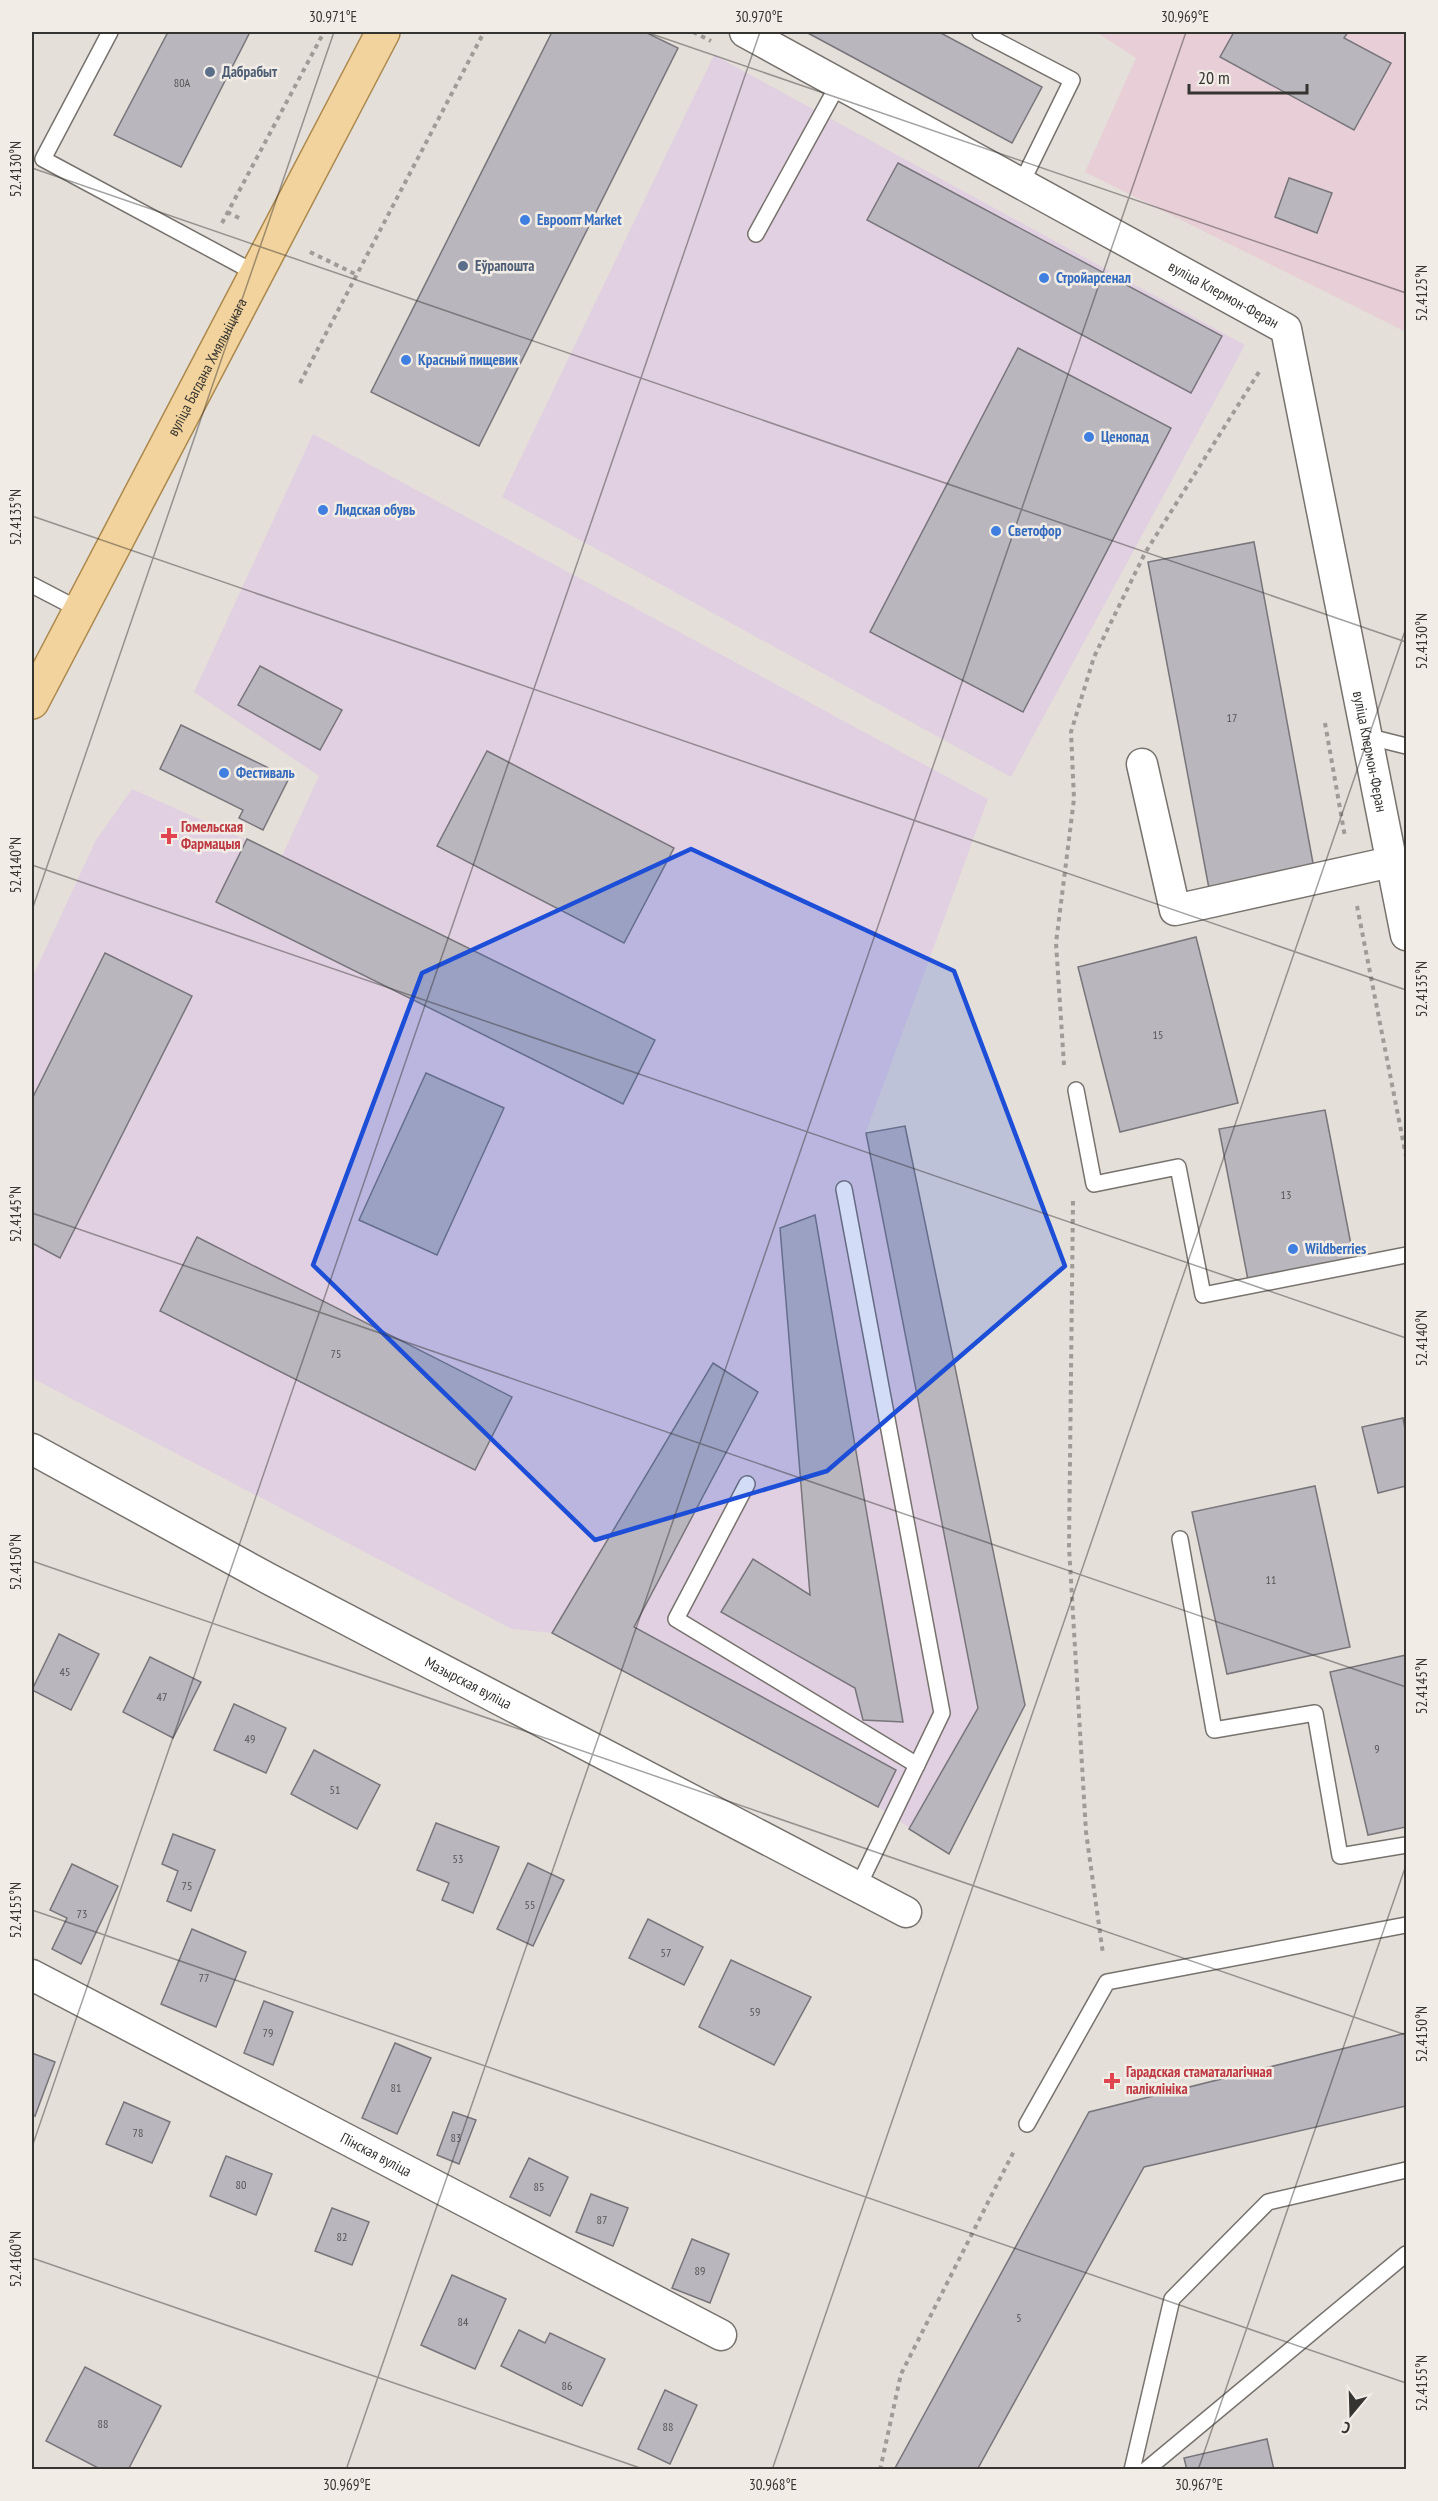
<svg xmlns="http://www.w3.org/2000/svg" width="1438" height="2501" font-family="'PT Sans Narrow',sans-serif">
<style>
.industrial{fill:#e1d0e1}
.education{fill:#e7ced7}
.building{fill:#b9b6bd;stroke:#78757b;stroke-width:1.5}
.lines{fill:none;stroke-linecap:round;stroke-linejoin:round}
.lane-casing{stroke:#77726d;stroke-width:18}
.street-casing{stroke:#77726d;stroke-width:33}
.primary-casing{stroke:#ab884c;stroke-width:36}
.path{stroke:#9f9b96;stroke-width:4;stroke-dasharray:4.5 4.5;stroke-linecap:butt}
.lane{stroke:#fff;stroke-width:15}
.street{stroke:#fff;stroke-width:30}
.primary{stroke:#f2d39d;stroke-width:33}
.marked{fill:#1d4ed8;fill-opacity:0.2;stroke:#1d4ed8;stroke-width:4.5;stroke-linejoin:round}
.ticks{fill:none;stroke:#363431;stroke-width:1.5;stroke-opacity:0.45}
.service-dot{fill:#5c6f8a;stroke:#f2ece6;stroke-width:2}
.shop-dot{fill:#3f7fe0;stroke:#f2ece6;stroke-width:2}
.health-dot{fill:#e0444e;stroke:#f2ece6;stroke-width:2}
.labels{text-anchor:middle;stroke-width:5;stroke-linejoin:round;paint-order:stroke}
.number-label{font-size:12px;fill:#575454}
.service-label{font-size:15px;font-weight:bold;fill:#4e5e75;stroke:#f2ece6;text-anchor:start}
.shop-label{font-size:15px;font-weight:bold;fill:#366cbe;stroke:#f2ece6;text-anchor:start}
.street-label{font-size:15px;fill:#363431;stroke:#f2ece6}
.health-label{font-size:15px;font-weight:bold;fill:#be3a42;stroke:#f2ece6;text-anchor:start}
.neatline{fill:none;stroke:#363431;stroke-width:2}
.ticks-label{font-size:15px;text-anchor:middle;fill:#363431}
</style>
<rect width="100%" height="100%" fill="#e5dfd9"/>
<g class="industrial">
<path d="M714 55 1245 345 1011 777 502 497Z"/>
<path d="M313 434 988 799 866 1132 905 1126 1025 1705 949 1854 878 1807 552 1633 512 1629 32 1378V978L96 840 132 789 282 856 319 776 194 692Z"/>
</g>
<path class="education" d="M1096 32H1406V332L1085 172 1136 58Z"/>
<g class="building">
<path d="M168 32H250L181 167 114 135Z"/>
<path d="M552 32H645L678 48 479 446 371 392Z"/>
<path d="M806 32H939L1042 87 1012 143Z"/>
<path d="M1234 32H1348L1344 38 1391 63 1354 130 1220 57Z"/>
<path d="M898 163 1222 336 1191 393 867 220Z"/>
<path d="M1289 178 1332 193 1317 233 1275 217Z"/>
<path d="M1018 348 1171 428 1023 712 870 632Z"/>
<path d="M1254 542 1315 874 1210 894 1148 562Z"/>
<path d="M260 666 342 710 320 750 238 705Z"/>
<path d="M181 725 289 778 263 830 239 818 243 810 160 769Z"/>
<path d="M487 751 674 848 624 943 437 846Z"/>
<path d="M247 839 655 1040 623 1104 216 902Z"/>
<path d="M1196 937 1238 1103 1120 1132 1078 967Z"/>
<path d="M105 953 192 996 60 1258 32 1243V1099Z"/>
<path d="M426 1073 504 1108 437 1255 359 1220Z"/>
<path d="M1325 1110 1354 1260 1248 1280 1219 1129Z"/>
<path d="M905 1126 1025 1705 949 1854 909 1829 978 1708 866 1133Z"/>
<path d="M815 1215 903 1722 863 1720 855 1688 721 1612 753 1559 810 1595 780 1228Z"/>
<path d="M197 1237 512 1397 475 1470 160 1311Z"/>
<path d="M713 1363 758 1392 634 1627 896 1770 878 1807 552 1633Z"/>
<path d="M1403 1418 1406 1434V1486L1378 1493 1362 1427Z"/>
<path d="M1315 1486 1350 1647 1227 1674 1192 1512Z"/>
<path d="M59 1634 99 1654 71 1710 32 1690Z"/>
<path d="M1406 1655V1827L1368 1835 1330 1672Z"/>
<path d="M150 1657 201 1682 173 1738 123 1712Z"/>
<path d="M234 1704 286 1728 266 1773 214 1750Z"/>
<path d="M314 1750 380 1785 357 1829 291 1794Z"/>
<path d="M436 1823 499 1847 473 1913 442 1900 449 1883 417 1870Z"/>
<path d="M173 1834 215 1850 191 1911 167 1901 178 1871 162 1864Z"/>
<path d="M528 1863 564 1880 533 1946 497 1929Z"/>
<path d="M72 1864 118 1886 81 1964 52 1949 67 1918 50 1910Z"/>
<path d="M648 1919 703 1947 684 1985 629 1958Z"/>
<path d="M192 1929 246 1952 216 2027 161 2004Z"/>
<path d="M731 1960 811 1997 774 2065 699 2027Z"/>
<path d="M264 2001 293 2012 273 2065 244 2053Z"/>
<path d="M1406 2033V2106L1144 2167 977 2470H894L1089 2112Z"/>
<path d="M395 2043 431 2058 397 2134 362 2118Z"/>
<path d="M32 2053 55 2062 35 2116 32 2114Z"/>
<path d="M124 2102 170 2122 152 2163 106 2144Z"/>
<path d="M453 2112 476 2120 459 2164 437 2155Z"/>
<path d="M226 2156 272 2174 256 2215 210 2196Z"/>
<path d="M529 2158 568 2177 550 2216 510 2197Z"/>
<path d="M591 2194 628 2208 613 2246 576 2232Z"/>
<path d="M332 2208 369 2222 352 2265 315 2251Z"/>
<path d="M692 2239 729 2254 710 2303 672 2288Z"/>
<path d="M452 2275 506 2299 475 2369 421 2345Z"/>
<path d="M519 2330 545 2343 550 2333 605 2359 582 2406 501 2366Z"/>
<path d="M85 2367 161 2406 128 2470H102L46 2441Z"/>
<path d="M665 2390 697 2405 670 2464 638 2449Z"/>
<path d="M1267 2439 1274 2470H1187L1184 2458Z"/>
</g>
<g class="lines">
<g class="lane-casing">
<g id="lane">
<path d="M110 32 43 159 257 274"/>
<path d="M980 32 1072 80 1022 182"/>
<path d="M756 234 839 83"/>
<path d="M32 585 80 610"/>
<path d="M1366 736 1406 746"/>
<path d="M1076 1090 1094 1184 1178 1167 1203 1295 1406 1255"/>
<path d="M844 1189 942 1713 858 1887"/>
<path d="M747 1484 676 1619 917 1765"/>
<path d="M1180 1539 1214 1730 1315 1713 1340 1856 1406 1845"/>
<path d="M1027 2124 1107 1982 1406 1925"/>
<path d="M1132 2470 1172 2299 1268 2202 1406 2170"/>
<path d="M1146 2470 1406 2254"/>
</g>
</g>
<g class="street-casing">
<g id="street">
<path id="s1" d="M745 32 1286 329 1406 935"/>
<path d="M1142 764 1175 910 1391 862"/>
<path id="s2" d="M32 1449 269 1579 906 1912"/>
<path id="s3" d="M32 1975 721 2335"/>
</g>
</g>
<g class="primary-casing">
<g id="primary">
<path id="s4" d="M32 702 383 32"/>
</g>
</g>
<g class="path">
<path d="M693 32 711 41"/>
<path d="M227 212 243 220"/>
<path d="M222 223 324 32"/>
<path d="M310 252 355 274"/>
<path d="M300 383 484 32"/>
<path d="M1325 723 1345 837"/>
<path d="M1357 906 1406 1156"/>
<path d="M1064 1065 1056 943 1074 799 1071 732 1094 657 1145 553 1259 372"/>
<path d="M1073 1201 1069 1547 1086 1832 1103 1954"/>
<path d="M880 2470 901 2374 1015 2149"/>
</g>
<use href="#lane" class="lane"/>
<use href="#street" class="street"/>
<use href="#primary" class="primary"/>
</g>
<path class="marked" d="M691 849 954 971 1065 1266 827 1471 595 1540 313 1265 422 973Z"/>
<path class="ticks" d="M646 32 1406 293M32 168 1406 642M32 516 1406 990M32 865 1406 1338M32 910 334 32M32 1213 1406 1687M32 1561 1406 2035M32 1910 1406 2383M32 2147 760 32M32 2258 646 2470M346 2470 1186 32M772 2470 1406 628M1198 2470 1406 1865"/>
<g class="service-dot">
<circle cx="210" cy="72" r="6"/>
<circle cx="463" cy="266" r="6"/>
</g>
<g class="shop-dot">
<circle cx="525" cy="220" r="6"/>
<circle cx="1044" cy="278" r="6"/>
<circle cx="406" cy="360" r="6"/>
<circle cx="1089" cy="437" r="6"/>
<circle cx="323" cy="510" r="6"/>
<circle cx="996" cy="531" r="6"/>
<circle cx="224" cy="773" r="6"/>
<circle cx="1293" cy="1249" r="6"/>
</g>
<g class="health-dot">
<path d="M166 827h6v6h6v6h-6v6h-6v-6h-6v-6h6z"/>
<path d="M1109 2072h6v6h6v6h-6v6h-6v-6h-6v-6h6z"/>
</g>
<g class="labels">
<g class="number-label">
<text x="182" y="87">80А</text>
<text x="1232" y="722">17</text>
<text x="1158" y="1039">15</text>
<text x="1286" y="1199">13</text>
<text x="336" y="1358">75</text>
<text x="1271" y="1584">11</text>
<text x="65" y="1676">45</text>
<text x="162" y="1701">47</text>
<text x="250" y="1743">49</text>
<text x="1377" y="1753">9</text>
<text x="335" y="1794">51</text>
<text x="458" y="1863">53</text>
<text x="187" y="1890">75</text>
<text x="530" y="1909">55</text>
<text x="82" y="1918">73</text>
<text x="666" y="1957">57</text>
<text x="204" y="1982">77</text>
<text x="755" y="2016">59</text>
<text x="268" y="2037">79</text>
<text x="396" y="2092">81</text>
<text x="138" y="2137">78</text>
<text x="456" y="2142">83</text>
<text x="241" y="2189">80</text>
<text x="539" y="2191">85</text>
<text x="602" y="2224">87</text>
<text x="342" y="2241">82</text>
<text x="700" y="2275">89</text>
<text x="1019" y="2322">5</text>
<text x="463" y="2326">84</text>
<text x="567" y="2390">86</text>
<text x="103" y="2428">88</text>
<text x="668" y="2431">88</text>
</g>
<g class="service-label">
<text x="222" y="77">Дабрабыт</text>
<text x="475" y="271">Еўрапошта</text>
</g>
<g class="shop-label">
<text x="537" y="225">Евроопт Market</text>
<text x="1056" y="283">Стройарсенал</text>
<text x="418" y="365">Красный пищевик</text>
<text x="1101" y="442">Ценопад</text>
<text x="335" y="515">Лидская обувь</text>
<text x="1008" y="536">Светофор</text>
<text x="236" y="778">Фестиваль</text>
<text x="1305" y="1254">Wildberries</text>
</g>
<g class="street-label">
<text dy="5" stroke="none"><textPath href="#s1" startOffset="546">вуліца Клермон-Феран</textPath></text>
<text dy="5" stroke="none"><textPath href="#s4" startOffset="378">вуліца Багдана Хмяльніцкага</textPath></text>
<text dy="5" stroke="none"><textPath href="#s1" startOffset="1048">вуліца Клермон-Феран</textPath></text>
<text dy="5" stroke="none"><textPath href="#s2" startOffset="495">Мазырская вуліца</textPath></text>
<text dy="5" stroke="none"><textPath href="#s3" startOffset="388">Пінская вуліца</textPath></text>
</g>
<g class="health-label">
<text x="181" y="832">Гомельская<tspan x="181" dy="17">Фармацыя</tspan></text>
<text x="1126" y="2077">Гарадская стаматалагічная<tspan x="1126" dy="17">паліклініка</tspan></text>
</g>
</g>
<rect width="1438" height="2501" fill="none" stroke="#f2ece6" stroke-width="66"/>
<g transform="translate(1351 2414) rotate(199)" stroke="#f2ece6" stroke-width="4.5" paint-order="stroke">
<path d="M0-4.5L10 22L0 15L-10 22Z" fill="#363431"/>
<text y="-9" font-size="16" font-weight="bold" text-anchor="middle" fill="#363431">С</text>
</g>
<path d="M1189 84v9h118v-9" fill="none" stroke="#363431" stroke-width="3"/>
<text x="1198" y="84" font-size="18" fill="#363431" stroke="#f2ece6" stroke-width="4.5" paint-order="stroke">20 m</text>
<rect x="33" y="33" width="1372" height="2435" class="neatline"/>
<g class="ticks-label">
<text x="333" y="22">30.971°E</text>
<text x="759" y="22">30.970°E</text>
<text x="1185" y="22">30.969°E</text>
<text transform="translate(16 169) rotate(-90)" y="5">52.4130°N</text>
<text transform="translate(1422 293) rotate(-90)" y="5">52.4125°N</text>
<text transform="translate(16 517) rotate(-90)" y="5">52.4135°N</text>
<text transform="translate(1422 641) rotate(-90)" y="5">52.4130°N</text>
<text transform="translate(16 865) rotate(-90)" y="5">52.4140°N</text>
<text transform="translate(1422 989) rotate(-90)" y="5">52.4135°N</text>
<text transform="translate(16 1214) rotate(-90)" y="5">52.4145°N</text>
<text transform="translate(1422 1338) rotate(-90)" y="5">52.4140°N</text>
<text transform="translate(16 1562) rotate(-90)" y="5">52.4150°N</text>
<text transform="translate(1422 1686) rotate(-90)" y="5">52.4145°N</text>
<text transform="translate(16 1910) rotate(-90)" y="5">52.4155°N</text>
<text transform="translate(1422 2034) rotate(-90)" y="5">52.4150°N</text>
<text transform="translate(16 2259) rotate(-90)" y="5">52.4160°N</text>
<text transform="translate(1422 2383) rotate(-90)" y="5">52.4155°N</text>
<text x="347" y="2490">30.969°E</text>
<text x="773" y="2490">30.968°E</text>
<text x="1199" y="2490">30.967°E</text>
</g>
</svg>
